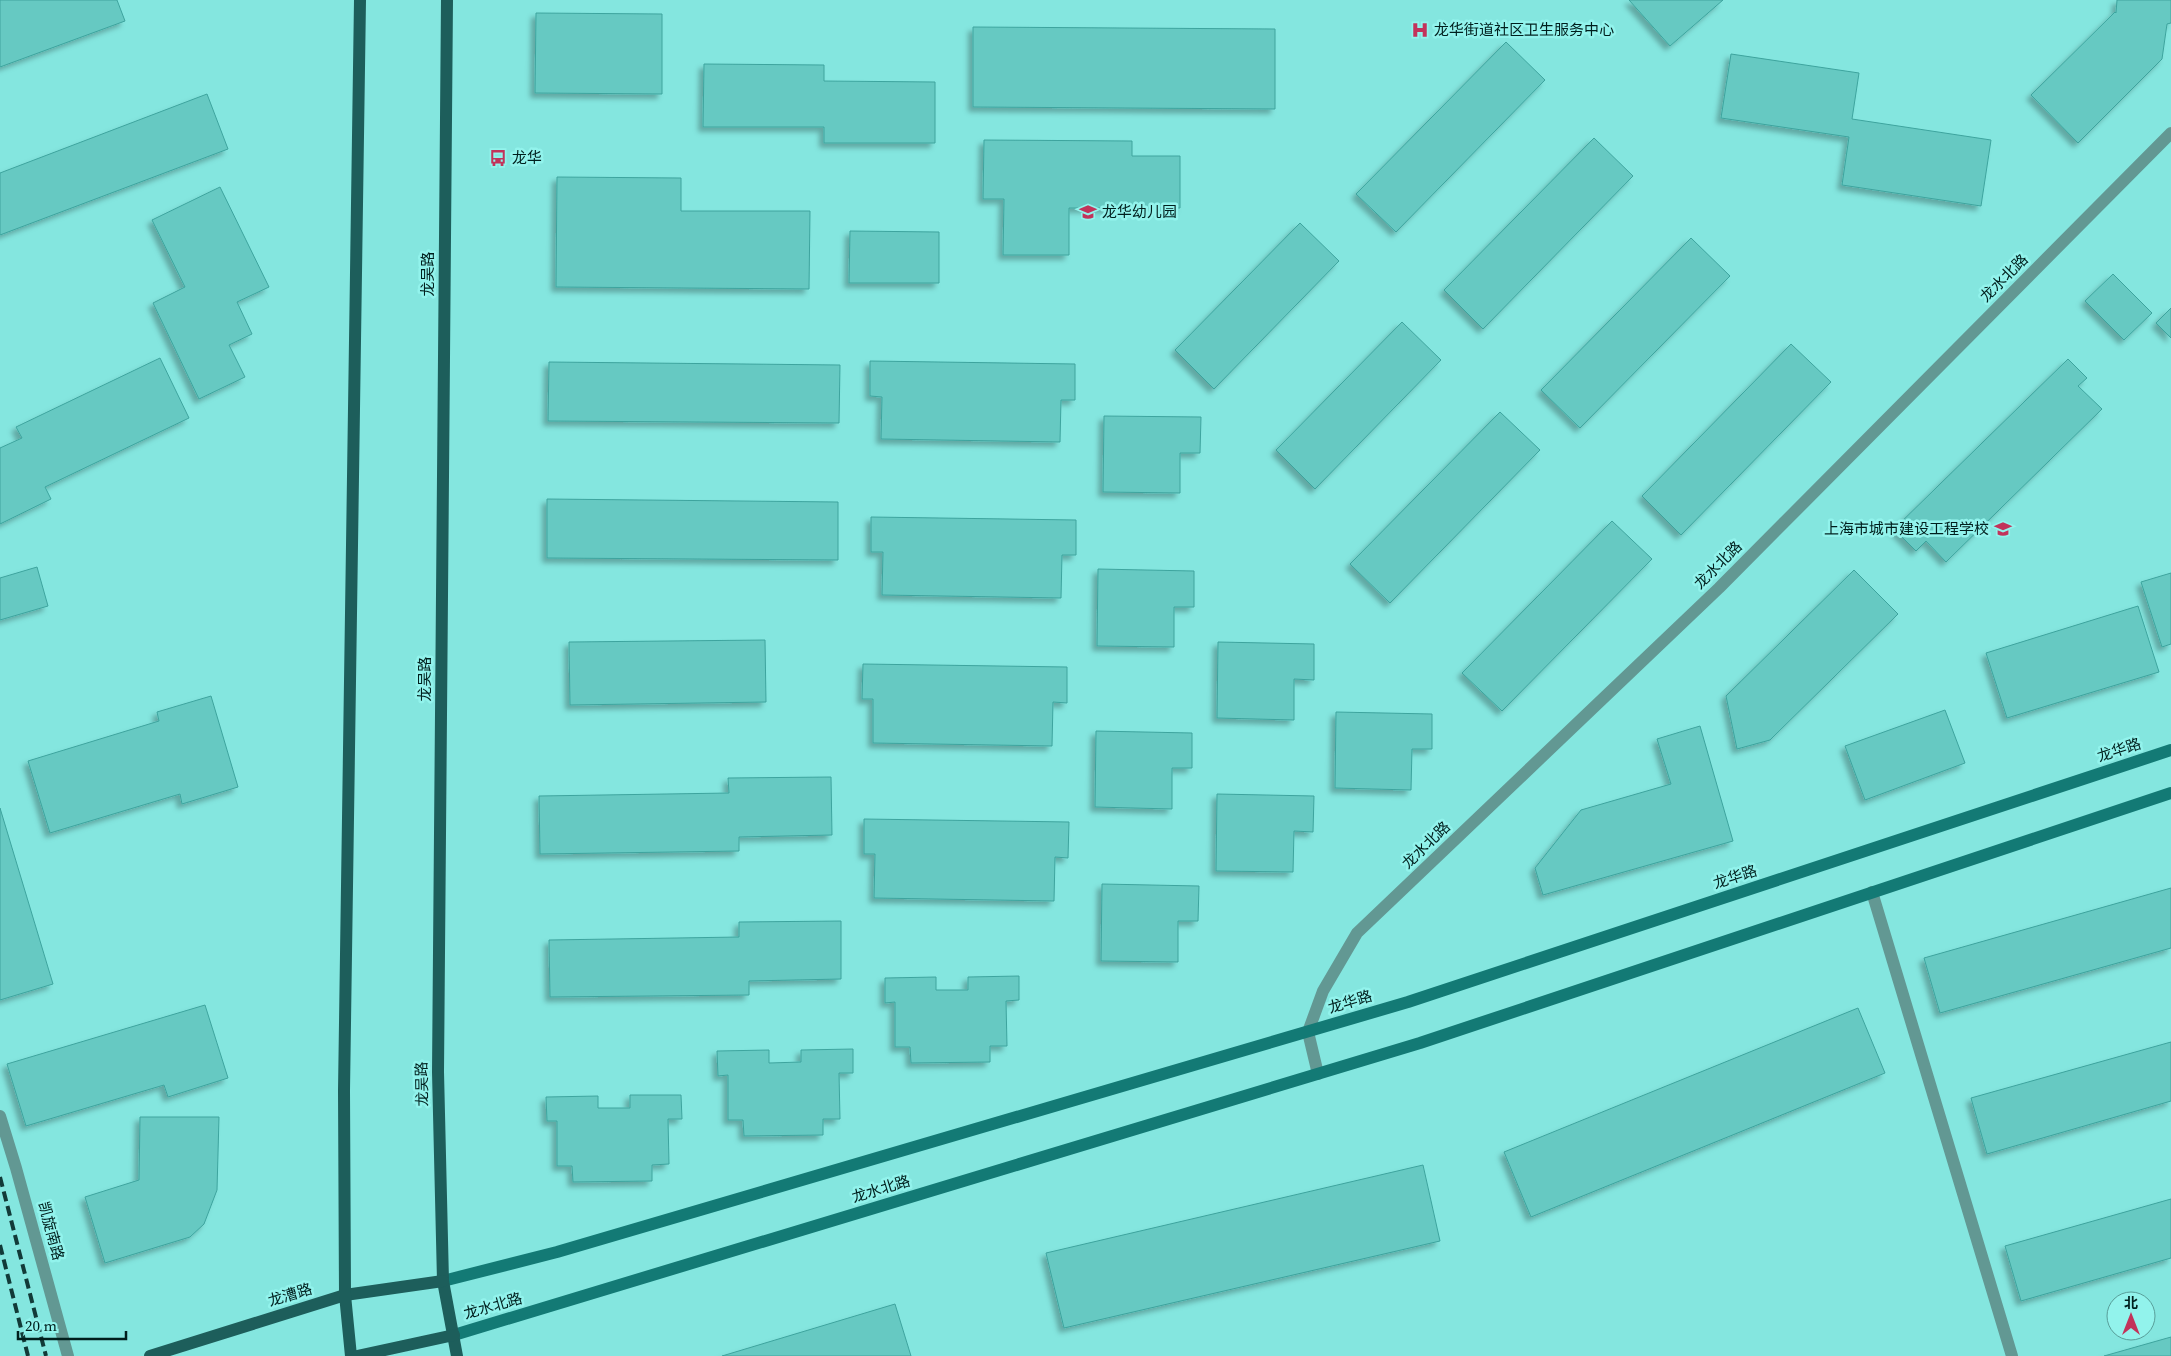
<svg xmlns="http://www.w3.org/2000/svg" width="2171" height="1356" font-family="'Source Serif 4','Noto Sans SC',serif">
<style>
.building{fill:#66c9c2;stroke:#3ea49e;filter:url(#shadow)}
.lines{fill:none;stroke-linecap:round;stroke-linejoin:round}
.service{stroke:#629893;stroke-width:12}
.minor{stroke:#629893;stroke-width:12}
.secondary{stroke:#137a75;stroke-width:12}
.primary{stroke:#1d5e5b;stroke-width:12}
.rail{stroke:#123a38;stroke-width:4;stroke-dasharray:10 5;stroke-linecap:butt}
.labels{text-anchor:middle;stroke-width:5;stroke-linejoin:round;paint-order:stroke}
.poi-label{font-size:15px;fill:#001f1d;stroke:#92f3ec;text-anchor:start}
.street-label{font-size:15px;fill:#001f1d;stroke:#92f3ec}
</style>
<defs>
<filter id="shadow"><feDropShadow dx="-4.5" dy="4.5" stdDeviation="2.5" flood-color="#0004"/></filter>
</defs>
<rect width="100%" height="100%" fill="#84e6df"/>
<g class="building">
<path d="M0 0H117L125 21 0 67Z"/>
<path d="M1629 0H1723L1670 46Z"/>
<path d="M2117 0H2171V23L2167 24 2162 59 2078 143 2031 95 2115 12 2116 13Z"/>
<path d="M536 13 662 14V94L535 93Z"/>
<path d="M973 27 1275 29V109L973 107Z"/>
<path d="M1506 42 1545 80 1396 232 1356 194Z"/>
<path d="M1731 54 1859 73 1852 119 1991 140 1981 206 1842 185 1849 137 1721 118Z"/>
<path d="M704 64 824 65V81L935 82V143H824V127H703Z"/>
<path d="M207 94 228 149 0 235V173Z"/>
<path d="M1594 138 1633 176 1483 329 1444 290Z"/>
<path d="M984 140 1132 141V156H1180V208H1069V255H1003L1004 199H983Z"/>
<path d="M557 177 681 178V211H810L809 289 556 287Z"/>
<path d="M220 187 269 287 237 302 252 334 229 345 245 377 199 399 153 303 185 287 152 220Z"/>
<path d="M1300 223 1339 261 1214 389 1175 350Z"/>
<path d="M850 231 939 232V283H849Z"/>
<path d="M1691 238 1730 276 1580 428 1541 390Z"/>
<path d="M2113 274 2152 313 2124 340 2085 301Z"/>
<path d="M2171 308V338L2156 323Z"/>
<path d="M1402 322 1441 360 1315 489 1276 450Z"/>
<path d="M1791 344 1831 382 1681 535 1642 496Z"/>
<path d="M160 358 189 418 45 487 51 499 0 524V448L22 438 16 427Z"/>
<path d="M2068 359 2087 378 2078 386 2102 409 1946 562 1926 541 1916 551 1894 529Z"/>
<path d="M870 361 1075 364V400H1061L1060 442 881 439 882 397 870 396Z"/>
<path d="M549 362 840 365 839 423 548 421Z"/>
<path d="M1500 412 1540 450 1390 603 1350 564Z"/>
<path d="M1104 416 1201 417 1200 453H1180V493L1103 492Z"/>
<path d="M547 499 838 502V560L547 558Z"/>
<path d="M871 517 1076 520V555H1062L1061 598 882 595 883 552H871Z"/>
<path d="M1612 521 1652 559 1502 711 1462 673Z"/>
<path d="M37 567 48 606 0 620V578Z"/>
<path d="M1098 569 1194 571V607H1174V647L1097 646Z"/>
<path d="M1854 570 1898 614 1770 740 1737 749 1726 696Z"/>
<path d="M2171 573V644L2162 647 2141 582Z"/>
<path d="M2138 606 2159 672 2007 718 1986 653Z"/>
<path d="M765 640 766 702 570 705 569 642Z"/>
<path d="M1218 642 1314 644V680L1294 679V720L1217 718Z"/>
<path d="M863 664 1067 667V703L1053 702 1052 746 873 743V699H862Z"/>
<path d="M211 696 238 787 182 804 180 794 50 833 28 761 159 721 157 712Z"/>
<path d="M1945 710 1965 763 1865 800 1845 746Z"/>
<path d="M1336 712 1432 714V749H1412L1411 790 1335 788Z"/>
<path d="M1700 726 1733 841 1543 895 1535 868 1581 810 1671 784 1657 739Z"/>
<path d="M1096 731 1192 733V768H1172V809L1095 807Z"/>
<path d="M831 777 832 835 739 837V851L540 854 539 796 729 793 728 778Z"/>
<path d="M1217 794 1314 796 1313 832 1294 831 1293 872 1216 871Z"/>
<path d="M0 808 53 984 0 1000Z"/>
<path d="M864 819 1069 822 1068 858 1055 857 1054 901 874 898 875 854H864Z"/>
<path d="M1102 884 1199 886 1198 921H1178V962L1101 961Z"/>
<path d="M2171 888V948L1940 1013 1924 958Z"/>
<path d="M841 921V979L749 981V995L550 997 549 940 739 937V922Z"/>
<path d="M1019 976V1000L1006 1001 1007 1046H990V1062L911 1063 910 1047H895V1002L885 1003V978L936 977V990H968V977Z"/>
<path d="M205 1005 228 1078 168 1097 164 1085 26 1126 7 1064Z"/>
<path d="M1858 1008 1885 1073 1531 1217 1504 1152Z"/>
<path d="M2171 1042V1101L1987 1154 1971 1098Z"/>
<path d="M853 1049V1073H839L840 1119H823V1135L744 1136 743 1120H728V1075L718 1076 717 1051 769 1050V1063L801 1062V1050Z"/>
<path d="M630 1095H681L682 1119H668L669 1164 652 1165V1181L573 1182 572 1166H557V1121H547L546 1097 598 1096V1108H630Z"/>
<path d="M140 1117H219L217 1190 204 1224 190 1237 105 1263 85 1197 139 1180Z"/>
<path d="M1423 1165 1440 1241 1064 1328 1046 1253Z"/>
<path d="M2171 1199V1258L2021 1301 2005 1246Z"/>
<path d="M895 1304 911 1356H722Z"/>
<path d="M2171 1337V1356H2104Z"/>
</g>
<g class="lines">
<path class="service" d="M1872 892 2012 1356"/>
<g class="minor">
<path d="M1318 1074 1308 1032 1323 991 1357 933 1719 588 2171 133"/>
<path d="M0 1116 16 1168 68 1356"/>
</g>
<g class="secondary">
<path d="M443 1281 557 1252 1408 1002 2171 750"/>
<path d="M454 1335 1420 1043 2171 793"/>
</g>
<g class="primary">
<path d="M447 0 438 1072 443 1281 457 1356"/>
<path d="M150 1356 345 1295 443 1281"/>
<path d="M351 1356 345 1295 344 1091 360 0"/>
<path d="M357 1356 454 1335"/>
</g>
<g class="rail">
<path d="M0 1177 46 1356"/>
<path d="M0 1245 28 1356"/>
</g>
</g>
<defs>
<g id="hospital-bare" transform="scale(1.35)"><path d="M-5-5h3v3.5h4V-5h3V5h-3V1.5h-4V5h-3Z" fill="#c2335a" stroke="#92f3ec" stroke-width="2.5" paint-order="stroke"/></g>
<g id="bus-bare" transform="scale(1.35)"><path d="M-5-6H5V4H4V6H2V4H-2V6H-4V4H-5ZM-3.5-4V0h7V-4ZM-3.5 1.2v1.5H-2V1.2ZM2 1.2v1.5H3.5V1.2Z" fill="#c2335a" stroke="#92f3ec" stroke-width="2.5" paint-order="stroke"/></g>
<g id="school-bare" transform="scale(1.35)"><path d="M0-5L7-2L0 1L-7-2ZM-4 1L0 2.5L4 1V4Q0 6-4 4Z" fill="#c2335a" stroke="#92f3ec" stroke-width="2.5" paint-order="stroke"/></g>
</defs>
<g fill-rule="evenodd">
<use href="#hospital-bare" x="1420" y="30"/>
<use href="#bus-bare" x="498" y="158"/>
<use href="#school-bare" x="1088" y="212"/>
<use href="#school-bare" x="2003" y="529"/>
</g>
<g class="labels">
<g class="poi-label">
<text x="1434" y="35">龙华街道社区卫生服务中心</text>
<text x="512" y="163">龙华</text>
<text x="1102" y="217">龙华幼儿园</text>
<text x="1989" y="534" text-anchor="end">上海市城市建设工程学校</text>
</g>
<g class="street-label">
<text transform="translate(428 274) rotate(-90)" y="5">龙吴路</text>
<text transform="translate(2004 278) rotate(-45)" y="5">龙水北路</text>
<text transform="translate(1718 565) rotate(-45)" y="5">龙水北路</text>
<text transform="translate(425 679) rotate(-90)" y="5">龙吴路</text>
<text transform="translate(2119 750) rotate(-18)" y="5">龙华路</text>
<text transform="translate(1426 845) rotate(-44)" y="5">龙水北路</text>
<text transform="translate(1735 877) rotate(-18)" y="5">龙华路</text>
<text transform="translate(1350 1002) rotate(-17)" y="5">龙华路</text>
<text transform="translate(422 1084) rotate(-91)" y="5">龙吴路</text>
<text transform="translate(881 1189) rotate(-17)" y="5">龙水北路</text>
<text transform="translate(51 1231) rotate(75)" y="5">凯旋南路</text>
<text transform="translate(290 1295) rotate(-17)" y="5">龙漕路</text>
<text transform="translate(493 1306) rotate(-16)" y="5">龙水北路</text>
</g>
</g>
<g transform="translate(2131 1316)"><circle r="24" fill="#92f3ec" stroke="#589e99"/>
<path d="M0-4L9 19L0 12L-9 19Z" fill="#c2335a"/>
<text y="-8" font-size="14" font-weight="bold" text-anchor="middle" fill="#001f1d">北</text>
</g>
<path d="M18 1331v8h108v-8" fill="none" stroke="#001f1d" stroke-width="2.5"/>
<text x="25" y="1331" font-size="15" fill="#001f1d" stroke="#92f3ec" stroke-width="4" paint-order="stroke">20 m</text>
</svg>
